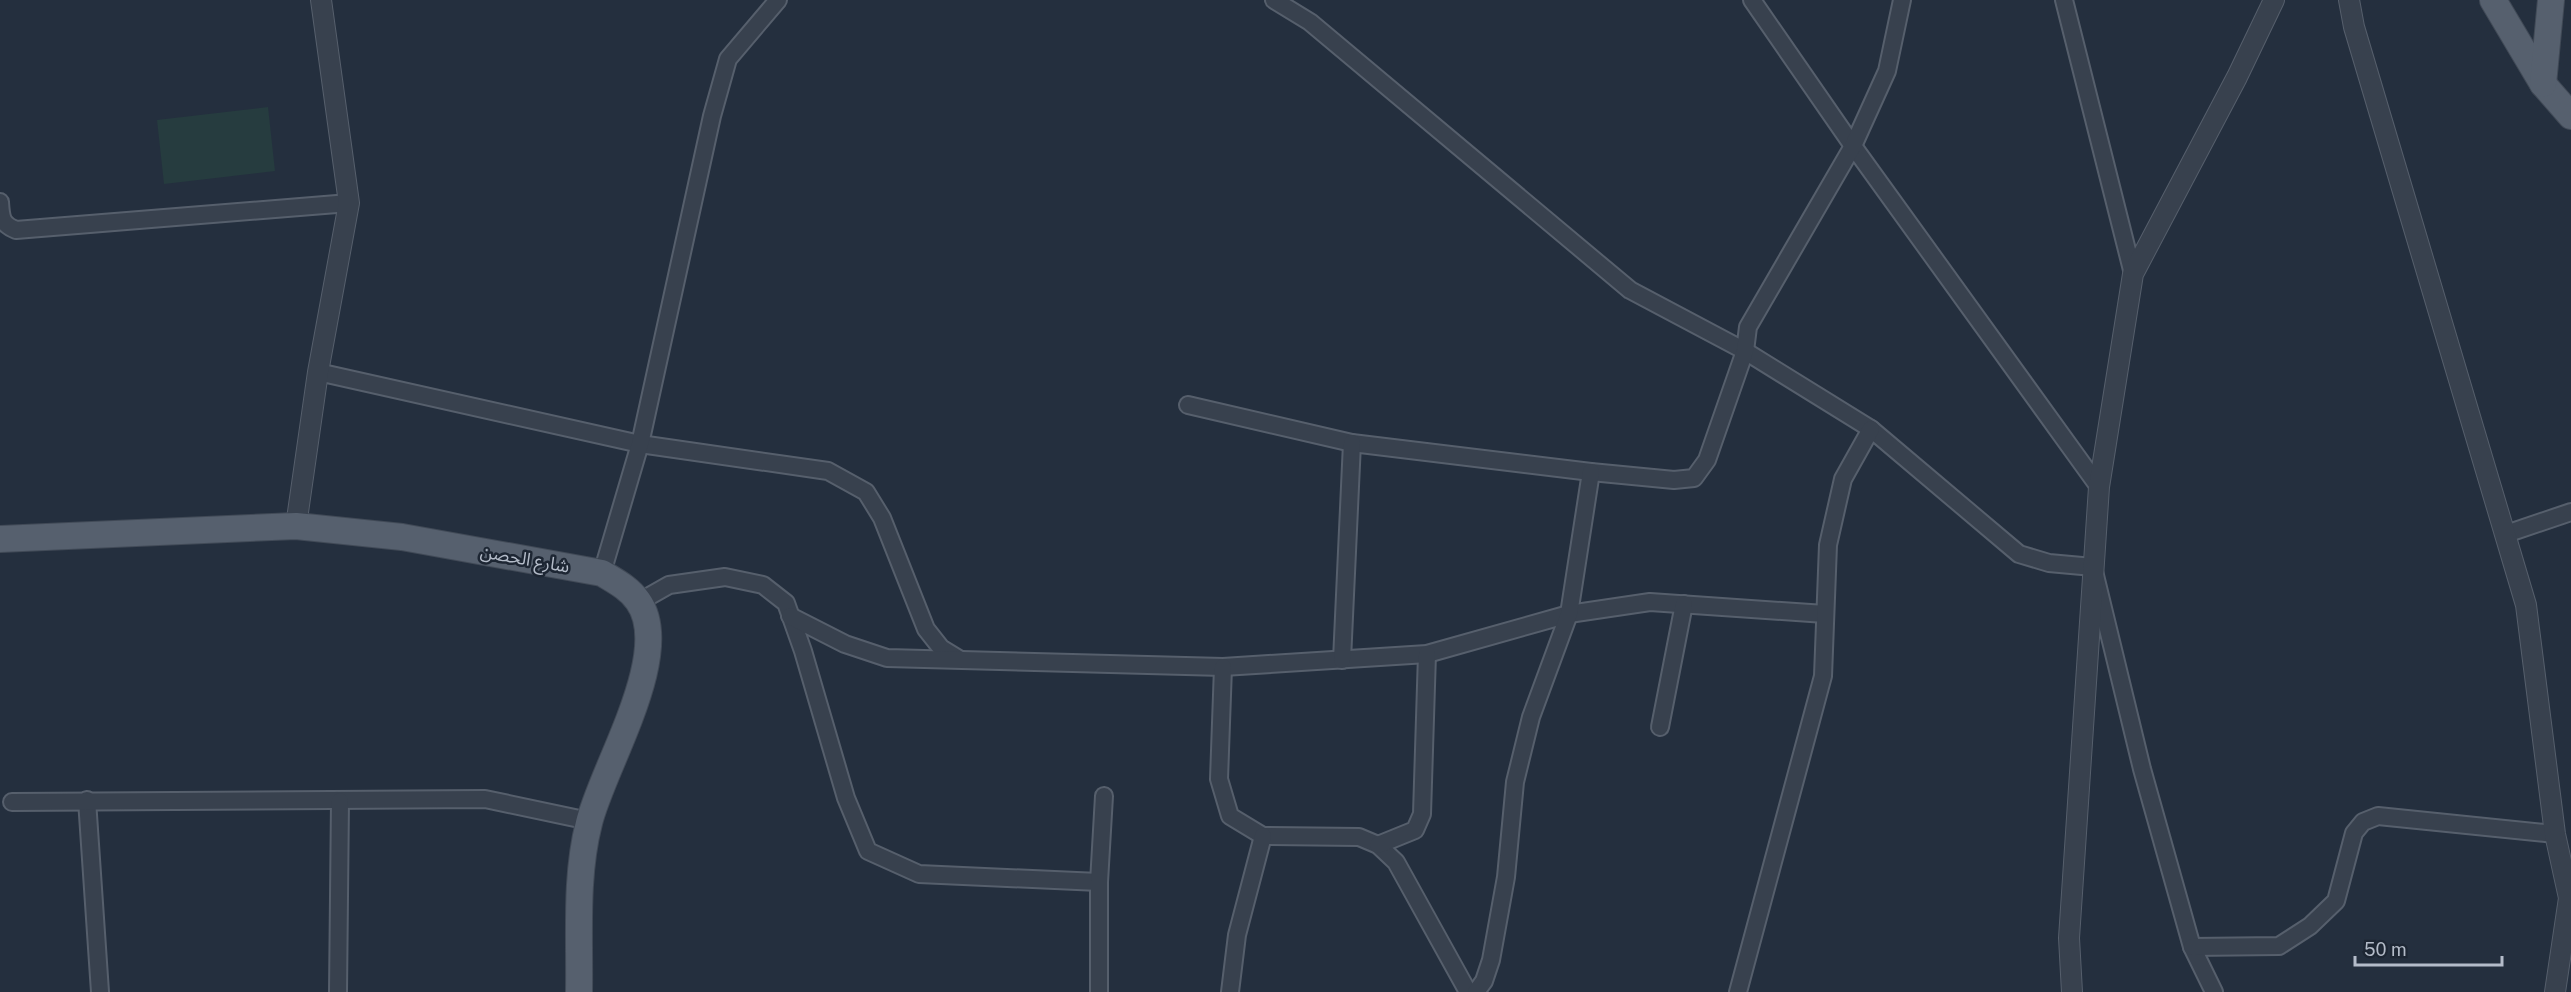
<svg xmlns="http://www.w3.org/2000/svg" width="2571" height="992" font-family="'Public Sans','Noto Sans Arabic',sans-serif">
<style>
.green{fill:#263c3f}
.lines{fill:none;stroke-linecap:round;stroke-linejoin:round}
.minor-casing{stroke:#565f6c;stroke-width:20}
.tertiary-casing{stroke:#565f6c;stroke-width:22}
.primary-casing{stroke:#414a57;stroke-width:28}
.minor{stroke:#38414e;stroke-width:16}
.tertiary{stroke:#38414e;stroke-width:20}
.primary{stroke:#56606e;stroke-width:26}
.labels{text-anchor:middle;stroke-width:5;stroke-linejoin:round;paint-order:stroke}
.street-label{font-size:18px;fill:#b4bcc9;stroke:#1d2633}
</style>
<rect width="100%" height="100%" fill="#242f3e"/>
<path class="green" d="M268 107 275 171 164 184 157 120Z"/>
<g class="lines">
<g class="minor-casing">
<g id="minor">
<path d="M1274 0 1310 22 1630 290 1745 351 1871 429 2019 554 2049 563 2093 567 2142 769 2192 947 2214 992"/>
<path d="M1752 0 1853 146 2099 487"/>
<path d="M2064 0 2133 274"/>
<path d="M0 202C1 217 1 224 16 230L349 203"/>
<path d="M318 372 640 444 828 471 866 492 882 518 926 629 941 648 959 659"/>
<path d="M1188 405 1352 443 1591 472 1674 480 1694 478 1707 460 1745 351 1748 327 1853 146 1887 71 1902 0"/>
<path d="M2506 534 2571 512"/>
<path d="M602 573 640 444 712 116 728 59 778 0"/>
<path d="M639 602 669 585 725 577 763 585 786 603 803 651 846 798 868 851 919 874 1099 882"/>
<path d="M790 616 845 644 887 658 1223 667 1427 654 1569 614 1650 602 1825 614"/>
<path d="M1342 660 1352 443"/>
<path d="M1223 667 1219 779 1230 816 1263 836 1359 837 1378 845 1396 862 1468 992"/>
<path d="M1660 727 1684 604"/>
<path d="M87 800 100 992"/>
<path d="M12 802 485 799 589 821"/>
<path d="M1378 845 1415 830 1422 814 1427 654"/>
<path d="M2192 947 2279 946 2310 926 2336 901 2354 833 2363 822 2378 816 2555 834"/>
<path d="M338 992 340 801"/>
<path d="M1099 992V882L1104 796"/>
<path d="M1230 992 1237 935 1263 836"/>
<path d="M1476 992 1484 981 1491 960 1506 877 1515 782 1531 717 1569 614 1591 472"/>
<path d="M1738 992 1823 676 1828 545 1843 479 1871 429"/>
</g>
</g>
<g class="tertiary-casing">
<g id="tertiary">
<path d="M2349 0 2354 27 2526 605 2555 834 2569 898 2555 992"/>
<path d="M296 526 318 372 349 203 321 0"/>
<path d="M2072 992 2069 938 2099 487 2133 274 2237 77 2274 0"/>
</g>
</g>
<g class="primary-casing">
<g id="primary">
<path d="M2493 0 2543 84 2571 116"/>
<path d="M2543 84 2551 0"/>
<path d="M0 539 296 526 402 537 602 573C615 581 629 588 638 601 675 653 602 768 589 823 575 877 580 936 579 992"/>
</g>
</g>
<use href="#minor" class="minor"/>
<use href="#tertiary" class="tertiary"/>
<use href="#primary" class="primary"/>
</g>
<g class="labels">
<g class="street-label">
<text transform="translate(525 559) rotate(10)" y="6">شارع الحصن</text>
</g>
</g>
<path d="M2355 956v9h147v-9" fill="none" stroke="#b4bcc9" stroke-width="3"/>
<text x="2364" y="956" font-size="18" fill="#b4bcc9" stroke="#1d2633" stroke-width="4.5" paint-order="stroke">50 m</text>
</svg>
